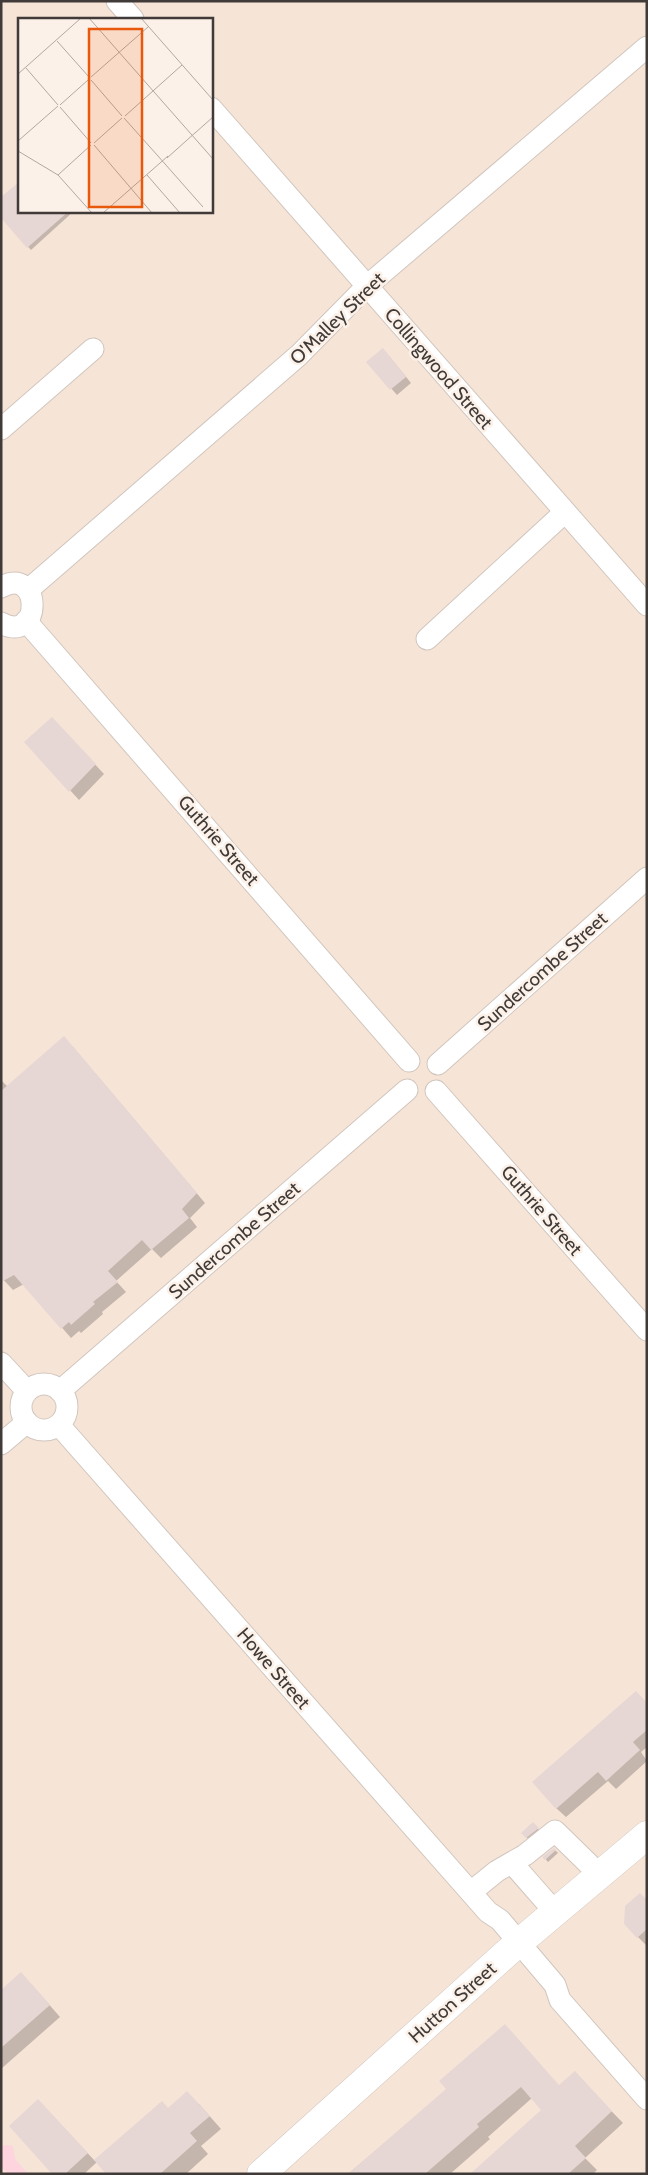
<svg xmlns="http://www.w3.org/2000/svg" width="648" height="2175" font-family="Cabin,sans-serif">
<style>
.built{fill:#f6e4d7;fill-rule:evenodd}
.green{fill:#fed4de}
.shadow{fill:#0003}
.building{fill:#e6d7d5}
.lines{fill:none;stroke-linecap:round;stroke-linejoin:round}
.minor-casing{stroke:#d1c6be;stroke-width:23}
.major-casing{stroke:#d1c6be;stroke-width:29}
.minor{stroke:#fff;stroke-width:21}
.major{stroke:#fff;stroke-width:28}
.labels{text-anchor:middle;stroke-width:5;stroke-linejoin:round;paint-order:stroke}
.street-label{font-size:19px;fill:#403b38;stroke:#fcf1e8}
.inset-road{fill:none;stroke:#b1a8a2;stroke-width:1}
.view{fill:#e8590c;fill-opacity:0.15;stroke:#e8590c;stroke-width:2.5}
.inset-edge{fill:none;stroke:#403b38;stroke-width:2.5}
</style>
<rect width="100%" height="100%" fill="#fcf1e8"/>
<path class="built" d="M1 1H647V2174H1ZM19 19H211V211H19Z"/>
<path class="green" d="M7 2145 13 2146 15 2159 28 2174H8L1 2166V2146Z"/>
<g class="shadow">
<path d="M19 211H74L31 250 1 216Z"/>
<path d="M389 356 411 383 397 395 368 362Z"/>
<path d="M61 728 104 774 79 800 26 742Z"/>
<path d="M73 1047 205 1203 190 1218 197 1227 161 1258 152 1249 116 1281 126 1292 102 1312 103 1314 81 1333 79 1331 71 1338 24 1284 13 1290 1 1277V1080L8 1087Z"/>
<path d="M647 1704V1747L641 1752 647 1761 616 1789 608 1781 566 1817 556 1808Z"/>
<path d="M533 1824 540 1831 529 1840 523 1833Z"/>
<path d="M554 1849 558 1853 548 1862 544 1857Z"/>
<path d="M647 1902V1946L638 1937Z"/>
<path d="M32 1985 60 2017 1 2069V1991Z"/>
<path d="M586 2085 623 2123 585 2158 597 2170 593 2174H481L543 2110 532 2098 488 2137 490 2139 450 2174H348L448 2089Z"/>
<path d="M162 2103 168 2109 199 2104 221 2129 201 2146 208 2154 186 2174H108L97 2162 84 2174H54L47 2110 95 2161Z"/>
</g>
<g class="building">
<path d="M19 182V211H69L27 248 1 218V197Z"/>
<path d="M383 348 406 377 390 390 366 362Z"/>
<path d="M52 717 96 764 69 792 24 742Z"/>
<path d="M64 1036 197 1193 182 1209 189 1218 151 1250 142 1240 108 1271 118 1282 93 1302 95 1304 71 1325 69 1322 61 1329 14 1275 1 1282V1091Z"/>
<path d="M636 1691 647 1703V1730L633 1742 640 1750 606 1781 598 1772 556 1809 532 1782Z"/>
<path d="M533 1822 539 1828 526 1838 521 1833Z"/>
<path d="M554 1848 556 1850 545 1860 542 1857Z"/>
<path d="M640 1893 647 1900V1929L637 1938 624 1924 625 1906Z"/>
<path d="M21 1972 50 2005 1 2048V1990Z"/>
<path d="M505 2024 559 2085 575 2071 612 2111 575 2146 586 2158 568 2174H470L541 2110 521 2087 477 2124 479 2127 425 2174H348L446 2089 439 2081Z"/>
<path d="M187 2091 210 2116 190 2133 197 2141 160 2174H106L94 2160 162 2101 168 2108Z"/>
<path d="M38 2099 88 2153 65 2174H52L9 2126Z"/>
</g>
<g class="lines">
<g class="minor-casing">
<g id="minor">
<path d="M117 1 133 19"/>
<path d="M211 108 647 605"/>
<path d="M1 429 93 349"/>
<path d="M1 587C42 565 43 645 1 623"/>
<path d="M28 590 299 355 367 286 647 47"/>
<path d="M26 621 409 1061"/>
<path d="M427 639 565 512"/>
<path d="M438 1064 647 878"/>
<path d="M436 1091 647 1330"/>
<path d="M1 1363 27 1391"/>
<circle cx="44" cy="1407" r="23"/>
<path d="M60 1391 407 1090"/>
<path d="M59 1425 488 1912 500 1920 555 1985 560 2000 647 2099"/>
<path d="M1 1444 27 1422"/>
<path d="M512 1863 555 1912"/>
<path d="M471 1892 497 1871 525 1855 555 1831 600 1875"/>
</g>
</g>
<g class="major-casing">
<path id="major" d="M261 2174 509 1951 647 1835"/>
</g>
<use href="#minor" class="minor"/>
<use href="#major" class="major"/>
</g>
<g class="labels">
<g class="street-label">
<text transform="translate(337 318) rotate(-44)" y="7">O'Malley Street</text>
<text transform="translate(439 368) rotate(49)" y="7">Collingwood Street</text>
<text transform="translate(219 840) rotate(49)" y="7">Guthrie Street</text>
<text transform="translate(542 971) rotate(-42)" y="7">Sundercombe Street</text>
<text transform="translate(542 1210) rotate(49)" y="7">Guthrie Street</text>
<text transform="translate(234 1240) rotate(-41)" y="7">Sundercombe Street</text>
<text transform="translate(274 1668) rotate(49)" y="7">Howe Street</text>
<text transform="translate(452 2002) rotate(-42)" y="7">Hutton Street</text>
</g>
</g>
<g transform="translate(18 18)">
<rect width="195" height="195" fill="#fcf1e8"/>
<path class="inset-road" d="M71 0 195 141M123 0 195 82M39 23 71 59M8 50 40 87M0 56 63 0M73 59 130 9M73 62 104 98M42 87 70 62M42 89 73 125M107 98 164 47M106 100 140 138M177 115 195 99M0 123 40 88M76 125 104 100M76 127 134 195M0 133 40 157 74 195M140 138 185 189M149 140 178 114M40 157 73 127M129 157 162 195M85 195 150 138"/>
<path class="view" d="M71 11H124V189H71Z"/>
<rect width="195" height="195" class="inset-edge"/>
</g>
<rect width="648" height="2175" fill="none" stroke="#403b38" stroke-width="5"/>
</svg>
